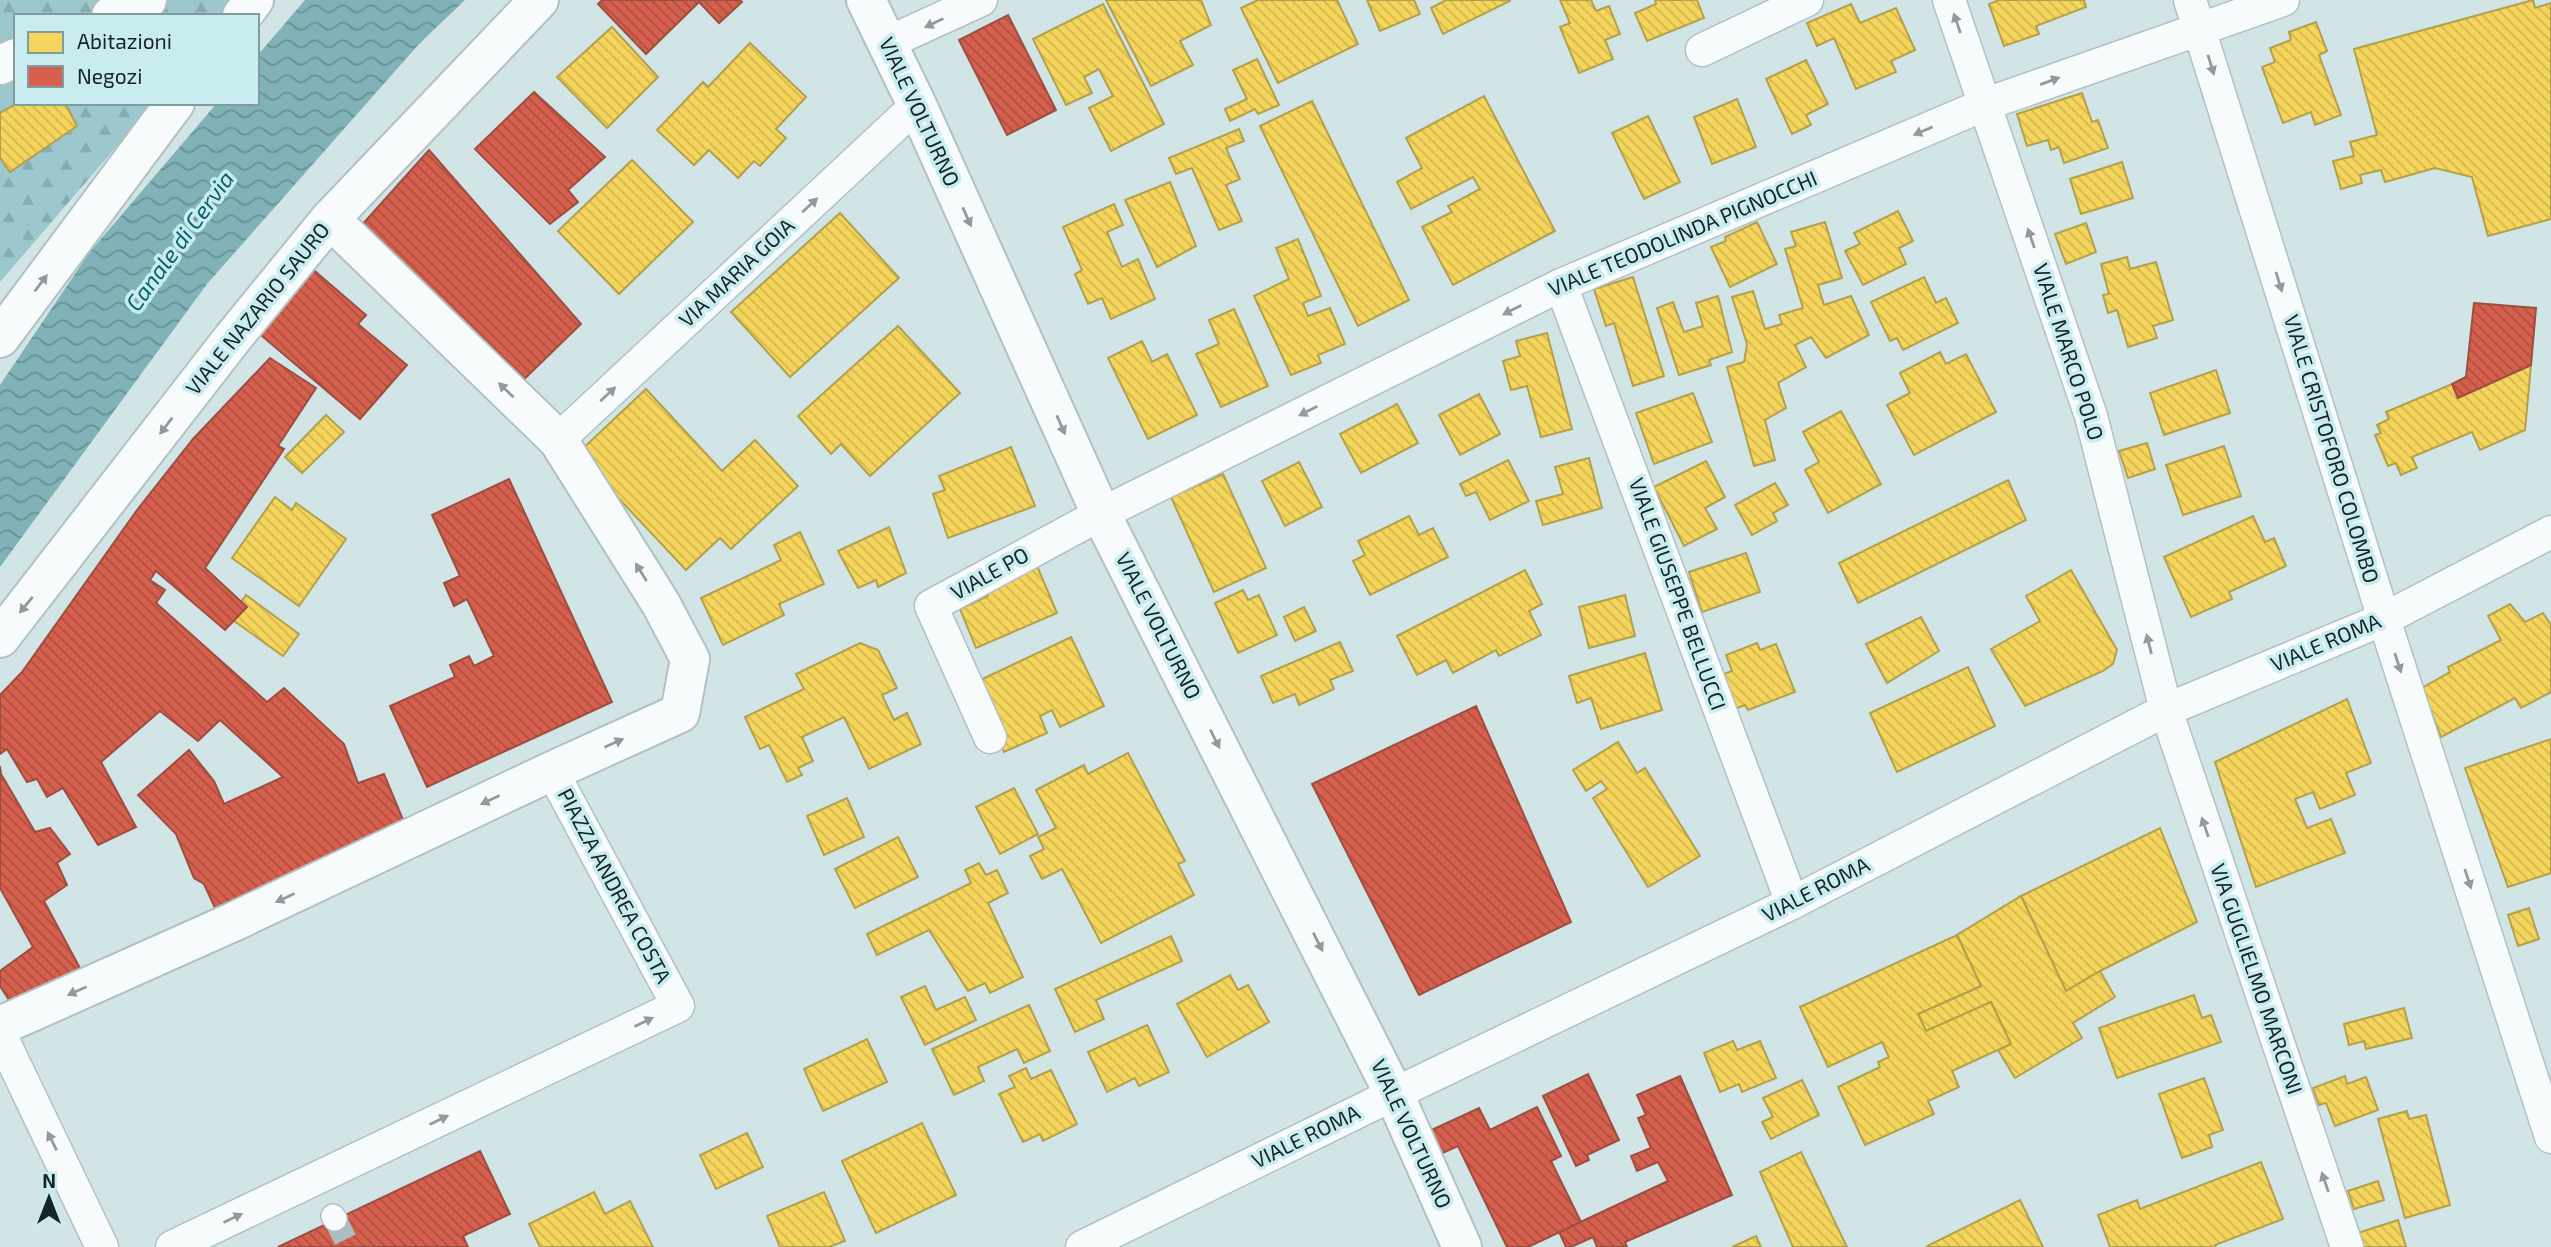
<svg xmlns="http://www.w3.org/2000/svg" width="2551" height="1247" font-family="'Exo 2',sans-serif">
<style>
.forest{fill:url(#forest-firs)}
.water{fill:url(#water-waves)}
.homes{fill:url(#homes-back-hatch);stroke:#b3a04c;stroke-width:2}
.shops{fill:url(#shops-back-hatch);stroke:#9d4e41;stroke-width:2}
.lines{fill:none;stroke-linecap:round;stroke-linejoin:round}
.pedestrian-tunnel{stroke:#acbec0;stroke-width:23;stroke-dasharray:23 11;stroke-linecap:butt}
.pedestrian-casing{stroke:#b1c1c3;stroke-width:26}
.minor-casing{stroke:#b1c1c3;stroke-width:35}
.tertiary-casing{stroke:#b1c1c3;stroke-width:42}
.pedestrian{stroke:#f8fbfb;stroke-width:23}
.minor{stroke:#f8fbfb;stroke-width:32}
.tertiary{stroke:#f8fbfb;stroke-width:38}
.oneway{fill:#939a9b}
.labels{text-anchor:middle;stroke-width:7;stroke-linejoin:round;paint-order:stroke}
.street-label{font-size:21px;fill:#172426;stroke:#c8ecf0}
.water-label{font-size:23px;font-style:italic;fill:#08636c;stroke:#c8ecf0}
</style>
<defs>
<pattern id="forest-firs" width="22" height="20" patternUnits="userSpaceOnUse" patternTransform="scale(1.75)"><rect width="22" height="20" fill="#9cc7cd"/><path d="M5 1l3.5 6h-7zM16 11l3.5 6h-7z" fill="#86abb0"/></pattern>
<pattern id="water-waves" width="16" height="10" patternUnits="userSpaceOnUse" patternTransform="scale(1.75)"><rect width="16" height="10" fill="#80b2b7"/><path d="M0 5q4-4 8 0t8 0" fill="none" stroke="#689195"/></pattern>
<pattern id="homes-back-hatch" width="6" height="6" patternUnits="userSpaceOnUse" patternTransform="scale(1.75)"><rect width="6" height="6" fill="#f6d55c"/><path d="M-1 5l2 2M0 0l6 6M5-1l2 2" fill="none" stroke="#d2b750"/></pattern>
<pattern id="shops-back-hatch" width="6" height="6" patternUnits="userSpaceOnUse" patternTransform="scale(1.75)"><rect width="6" height="6" fill="#d6604d"/><path d="M-1 5l2 2M0 0l6 6M5-1l2 2" fill="none" stroke="#ad4f40"/></pattern>
</defs>
<rect width="100%" height="100%" fill="#d1e5e7"/>
<path class="forest" d="M0 0H243L229 16H16V103H154L0 282Z"/>
<path class="water" d="M305 0H465L419 44 207 284 0 567V385L89 253 217 103H257V56Z"/>
<g class="homes">
<path d="M1106 0H1201L1211 25 1180 41 1193 65 1151 86Z"/>
<path d="M1258 0H1337L1358 44 1278 83 1241 8Z"/>
<path d="M1367 0H1414L1420 14 1380 31Z"/>
<path d="M1446 0H1510V1L1443 34 1431 8Z"/>
<path d="M1560 0H1591L1596 11 1609 6 1620 34 1605 40 1613 59 1579 73 1560 27 1570 23Z"/>
<path d="M1655 0H1697L1704 18 1647 41 1635 13 1656 4Z"/>
<path d="M1999 0H2084L2086 7 2036 26 2039 34 2004 46 1989 4Z"/>
<path d="M2533 0 2535 8 2551 3V219L2488 236 2472 177 2435 168 2385 182 2381 170 2360 175 2362 183 2341 189 2333 161 2354 156 2350 142 2377 135 2354 49Z"/>
<path d="M1103 4 1164 124 1111 151 1089 108 1113 96 1099 69 1084 77 1092 93 1066 105 1033 39Z"/>
<path d="M1851 4 1860 23 1896 8 1915 50 1891 61 1896 72 1856 89 1834 38 1817 46 1807 23Z"/>
<path d="M2316 22 2327 51 2319 55 2341 115 2315 125 2311 112 2283 123 2262 67 2275 62 2270 48 2291 40 2289 32Z"/>
<path d="M612 27 658 77 607 128 557 77Z"/>
<path d="M750 43 806 97 776 129 786 138 760 166 754 161 738 178 709 150 694 165 657 130 703 82 708 87Z"/>
<path d="M1257 59 1279 105 1258 114 1255 109 1230 121 1225 109 1247 99 1233 70Z"/>
<path d="M1806 60 1828 104 1806 115 1811 125 1792 134 1766 79Z"/>
<path d="M2082 93 2092 122 2098 120 2108 148 2064 163 2059 147 2051 150 2048 140 2027 146 2017 114Z"/>
<path d="M1484 96 1555 231 1453 285 1422 227 1452 212 1448 206 1480 189 1473 177 1411 209 1397 182 1422 168 1406 138Z"/>
<path d="M1737 99 1756 147 1712 164 1694 117Z"/>
<path d="M1312 101 1409 300 1358 326 1260 126Z"/>
<path d="M18 103H65L77 126 10 172 0 158V113Z"/>
<path d="M1648 116 1680 182 1644 199 1612 133Z"/>
<path d="M1239 129 1244 141 1226 148 1240 179 1226 185 1242 221 1219 230 1192 168 1176 174 1169 158Z"/>
<path d="M632 160 693 222 619 294 558 231Z"/>
<path d="M2122 162 2133 198 2081 214 2070 179Z"/>
<path d="M1170 182 1196 246 1157 267 1125 200Z"/>
<path d="M1114 204 1123 225 1107 232 1122 267 1138 259 1155 299 1111 319 1102 298 1088 304 1075 274 1082 270 1063 227Z"/>
<path d="M1898 211 1913 241 1899 248 1906 264 1863 285 1845 251 1860 244 1854 233Z"/>
<path d="M840 213 899 278 790 377 731 312Z"/>
<path d="M1757 222 1777 264 1730 287 1711 247 1726 241 1725 237Z"/>
<path d="M1825 222 1842 278 1818 285 1824 305 1851 296 1869 335 1826 358 1811 337 1795 345 1806 367 1778 383 1786 408 1765 420 1775 460 1754 466 1727 367 1744 362 1747 344 1732 297 1753 291 1765 329 1782 324 1779 315 1803 308 1785 249 1796 246 1791 232Z"/>
<path d="M2086 223 2096 252 2066 264 2055 234Z"/>
<path d="M1298 239 1321 296 1303 303 1308 316 1330 308 1345 344 1318 355 1321 363 1291 375 1254 296 1289 279 1276 248Z"/>
<path d="M2127 257 2130 269 2156 262 2173 320 2153 326 2157 338 2128 347 2117 310 2108 313 2103 295 2109 294 2101 264Z"/>
<path d="M1633 277 1664 376 1633 386 1614 323 1606 326 1594 289Z"/>
<path d="M1924 277 1936 303 1946 298 1958 323 1903 350 1897 338 1890 341 1871 302Z"/>
<path d="M1718 296 1732 352 1709 360 1711 365 1679 375 1657 308 1673 302 1684 332 1703 326 1696 303Z"/>
<path d="M1234 309 1268 386 1221 407 1196 354 1219 344 1209 320Z"/>
<path d="M898 326 960 393 870 476 841 444 831 454 798 416Z"/>
<path d="M1547 333 1572 429 1541 437 1527 386 1511 390 1503 361 1520 356 1516 341Z"/>
<path d="M1142 341 1152 362 1167 354 1197 415 1148 439 1108 358Z"/>
<path d="M1940 352 1946 364 1966 354 1996 412 1914 455 1887 405 1910 393 1900 373Z"/>
<path d="M2531 365 2525 430 2480 450 2472 432 2412 457 2417 468 2401 475 2396 463 2388 466 2375 435 2381 433 2377 425 2389 419 2386 412 2452 384 2458 398Z"/>
<path d="M2216 370 2230 413 2164 435 2150 393Z"/>
<path d="M646 389 722 471 755 440 798 486 731 549 720 538 686 570 577 454Z"/>
<path d="M1693 393 1712 442 1654 464 1636 413Z"/>
<path d="M1479 394 1500 434 1460 455 1439 415Z"/>
<path d="M1397 404 1418 443 1361 473 1340 434Z"/>
<path d="M1841 411 1881 484 1828 513 1805 470 1819 462 1803 432Z"/>
<path d="M326 415 344 432 302 473 285 457Z"/>
<path d="M2147 443 2155 469 2128 478 2119 451Z"/>
<path d="M2224 446 2241 496 2183 515 2166 465Z"/>
<path d="M1011 447 1035 506 948 538 933 494 945 490 939 476Z"/>
<path d="M1589 458 1602 508 1543 525 1536 501 1563 494 1555 467Z"/>
<path d="M1508 460 1529 501 1490 520 1476 492 1466 496 1460 484Z"/>
<path d="M1706 461 1725 497 1705 508 1717 529 1684 546 1654 487Z"/>
<path d="M1299 462 1322 507 1285 526 1262 481Z"/>
<path d="M1223 474 1266 568 1214 592 1171 497Z"/>
<path d="M2008 480 2026 520 1858 603 1839 563Z"/>
<path d="M1775 483 1788 505 1773 513 1777 521 1752 535 1735 505Z"/>
<path d="M275 497 292 510 296 503 346 539 299 606 232 558Z"/>
<path d="M1409 516 1419 535 1433 528 1448 557 1370 595 1353 561 1365 555 1358 541Z"/>
<path d="M2253 516 2265 542 2274 538 2286 566 2229 592 2232 599 2191 617 2164 557Z"/>
<path d="M889 527 906 573 878 587 876 580 858 588 838 551Z"/>
<path d="M800 532 824 584 779 604 784 615 723 645 701 598 781 560 774 545Z"/>
<path d="M1746 553 1760 592 1702 612 1689 572Z"/>
<path d="M1035 561 1057 613 976 648 960 609 988 596 983 584Z"/>
<path d="M1525 570 1542 604 1529 611 1541 635 1499 656 1496 650 1453 673 1446 660 1417 675 1397 636Z"/>
<path d="M2071 570 2117 650 2113 664 2103 671 2025 706 1991 649 2040 621 2026 596Z"/>
<path d="M1243 590 1248 600 1259 595 1277 635 1238 653 1215 603Z"/>
<path d="M246 595 299 634 283 656 230 618Z"/>
<path d="M1625 595 1635 636 1589 648 1579 607Z"/>
<path d="M2510 604 2525 622 2543 613 2551 625V692L2521 708 2515 698 2441 737 2422 688 2450 672 2448 667 2501 640 2488 616Z"/>
<path d="M1304 607 1316 631 1295 641 1284 617Z"/>
<path d="M1921 617 1939 651 1887 683 1866 644Z"/>
<path d="M1071 637 1104 706 1060 727 1052 710 1040 716 1047 733 1004 752 972 684Z"/>
<path d="M1340 642 1353 671 1330 680 1334 689 1299 705 1295 694 1273 703 1261 676Z"/>
<path d="M860 643 878 650 897 688 882 695 894 720 907 713 921 744 869 769 844 717 802 737 813 761 798 768 802 775 787 782 769 745 760 749 745 717 804 689 796 674Z"/>
<path d="M1757 643 1760 650 1776 644 1795 692 1748 710 1745 705 1729 711 1716 677 1732 671 1726 655Z"/>
<path d="M1645 653 1662 710 1601 729 1591 698 1577 703 1569 676Z"/>
<path d="M1968 667 1995 726 1897 772 1870 713Z"/>
<path d="M2347 699 2371 763 2346 773 2355 795 2320 809 2313 792 2295 799 2307 828 2331 819 2345 853 2256 887 2215 762Z"/>
<path d="M2551 739V873L2508 887 2465 768Z"/>
<path d="M1618 742 1637 773 1645 768 1700 856 1648 887 1593 798 1607 789 1601 781 1586 791 1573 770Z"/>
<path d="M1128 753 1185 861 1178 864 1194 895 1101 943 1062 869 1042 879 1030 856 1044 849 1038 837 1056 828 1036 790 1084 765 1088 774Z"/>
<path d="M1014 788 1038 834 1000 854 976 807Z"/>
<path d="M847 798 864 837 824 855 807 816Z"/>
<path d="M2160 828 2197 922 2100 971 2066 991 2021 896Z"/>
<path d="M898 837 918 877 855 908 835 869Z"/>
<path d="M979 863 986 875 997 870 1008 893 988 903 1023 977 990 993 985 983 968 991 929 930 877 955 867 934 971 883 965 870Z"/>
<path d="M2021 896 2066 991 2100 971 2115 997 2073 1023 2082 1038 2015 1078 1998 1050 2011 1044 1991 1002 1926 1031 1918 1014 1981 986 1957 935Z"/>
<path d="M2529 908 2539 939 2518 946 2508 915Z"/>
<path d="M1957 935 1981 986 1918 1014 1926 1031 1991 1002 2011 1044 1952 1071 1959 1087 1928 1101 1934 1114 1865 1145 1838 1087 1880 1067 1878 1062 1889 1057 1882 1042 1828 1067 1800 1007Z"/>
<path d="M1171 936 1182 961 1096 1000 1104 1019 1075 1032 1055 989Z"/>
<path d="M1230 975 1238 990 1248 985 1269 1022 1207 1057 1177 1004Z"/>
<path d="M925 986 936 1010 965 997 976 1020 925 1045 901 997Z"/>
<path d="M2194 995 2202 1018 2211 1015 2221 1042 2117 1078 2099 1028Z"/>
<path d="M1029 1005 1050 1051 1024 1063 1017 1049 978 1067 984 1081 954 1095 932 1049Z"/>
<path d="M2404 1008 2412 1038 2366 1049 2364 1041 2349 1045 2344 1024Z"/>
<path d="M1147 1025 1169 1072 1139 1086 1135 1078 1107 1092 1088 1052Z"/>
<path d="M867 1039 887 1082 823 1111 804 1069Z"/>
<path d="M1733 1041 1737 1050 1760 1041 1776 1078 1742 1092 1739 1084 1720 1092 1704 1053Z"/>
<path d="M1026 1068 1031 1079 1051 1070 1077 1124 1043 1141 1040 1134 1023 1142 999 1094 1015 1087 1009 1076Z"/>
<path d="M2345 1076 2347 1084 2366 1077 2378 1110 2335 1126 2326 1103 2319 1105 2313 1088Z"/>
<path d="M2204 1078 2223 1130 2209 1135 2212 1147 2182 1158 2159 1094Z"/>
<path d="M1802 1080 1819 1115 1771 1139 1762 1122 1773 1117 1763 1098Z"/>
<path d="M2407 1111 2409 1119 2426 1115 2450 1205 2405 1218 2378 1119Z"/>
<path d="M922 1123 956 1195 876 1233 842 1161Z"/>
<path d="M747 1133 763 1167 716 1189 700 1155Z"/>
<path d="M1801 1152 1847 1247H1793L1760 1172Z"/>
<path d="M2261 1162 2283 1219 2215 1245 2216 1247H2110L2098 1215 2137 1200 2140 1209Z"/>
<path d="M2378 1181 2384 1200 2354 1209 2348 1191Z"/>
<path d="M594 1192 605 1214 630 1201 653 1247H540L529 1224Z"/>
<path d="M824 1192 845 1241 829 1247H780L767 1216Z"/>
<path d="M2020 1200 2043 1247H1927V1246Z"/>
<path d="M2398 1220 2406 1247H2362L2358 1233Z"/>
<path d="M1756 1236 1761 1247H1732Z"/>
</g>
<g class="shops">
<path d="M602 0H740L742 2 719 23 699 2 646 54 598 4Z"/>
<path d="M1008 15 1056 110 1007 135 959 40Z"/>
<path d="M534 92 605 157 568 190 578 202 550 224 475 149Z"/>
<path d="M429 150 581 324 515 388 360 227Z"/>
<path d="M309 266 366 315 358 324 407 365 360 419 255 330Z"/>
<path d="M2474 303 2536 308 2531 365 2458 398 2452 384 2466 377Z"/>
<path d="M270 358 316 388 278 446 284 449 205 568 247 607 225 630 156 571 150 580 165 590 156 603 267 702 284 688 344 744 358 783 384 774 406 827 215 908 204 884 194 878 176 834 138 795 189 750 214 781 224 804 283 777 220 720 198 741 160 711 101 762 136 827 98 845 63 788 47 797 37 779 27 782 7 749 0 754V695L22 672 137 510 193 439Z"/>
<path d="M509 479 612 702 427 787 390 706 455 677 450 665 469 656 474 666 494 656 467 599 454 606 444 583 460 576 432 515Z"/>
<path d="M1476 706 1571 922 1419 995 1312 784Z"/>
<path d="M0 766 1 774 35 832 50 828 70 854 57 863 67 885 44 901 82 972 9 1000 0 986V971L33 947 0 888Z"/>
<path d="M1588 1074 1619 1140 1587 1155 1589 1160 1576 1166 1543 1096Z"/>
<path d="M1680 1076 1732 1195 1625 1242 1627 1247H1597L1593 1237 1571 1247H1566L1559 1232 1668 1181 1658 1162 1637 1171 1631 1156 1651 1148 1638 1118 1646 1115 1637 1095Z"/>
<path d="M1537 1107 1561 1156 1551 1161 1581 1222 1528 1247H1507L1458 1146 1436 1156 1425 1133 1479 1108 1490 1130Z"/>
<path d="M480 1151 510 1214 463 1236 468 1247H278Z"/>
</g>
<g class="lines">
<path class="pedestrian-tunnel" d="M335 1219 349 1247"/>
<g class="pedestrian-casing">
<path id="pedestrian" d="M333 1216 335 1219"/>
</g>
<g class="minor-casing">
<g id="minor">
<path d="M1949 0 2091 416 2166 710 2347 1247"/>
<path d="M2190 0 2384 619 2551 1137"/>
<path d="M887 43 981 0"/>
<path d="M1702 50 1807 0"/>
<path d="M1561 285 1792 903"/>
<path d="M558 440 917 105"/>
<path d="M990 737 931 606 1101 514 1561 285 1986 104 2283 0"/>
<path d="M0 1034 102 1247"/>
<path d="M172 1247 678 1006 552 771"/>
<path d="M1082 1247 1394 1094 1792 903 2166 710 2384 619 2551 532"/>
</g>
</g>
<g class="tertiary-casing">
<g id="tertiary">
<path d="M866 0 917 105 1101 514 1394 1094 1462 1247"/>
<path d="M111 16 147 0"/>
<path d="M242 16 254 0"/>
<path d="M0 65 16 58"/>
<path d="M0 338 175 103"/>
<path d="M0 638 232 339 330 219 539 0"/>
<path d="M0 1026 233 922 552 771 680 713 690 659 661 604 558 440 330 219"/>
</g>
</g>
<use href="#pedestrian" class="pedestrian"/>
<use href="#minor" class="minor"/>
<use href="#tertiary" class="tertiary"/>
</g>
<defs><path id="oneway-solid" d="M-6-.8H1V-3.2L6.5 0L1 3.2V.8H-6Z" transform="scale(1.75)"/></defs>
<g class="oneway">
<use href="#oneway-solid" transform="translate(934 23) rotate(154)"/>
<use href="#oneway-solid" transform="translate(1957 23) rotate(-109)"/>
<use href="#oneway-solid" transform="translate(2211 65) rotate(73)"/>
<use href="#oneway-solid" transform="translate(2050 81) rotate(-20)"/>
<use href="#oneway-solid" transform="translate(1923 131) rotate(157)"/>
<use href="#oneway-solid" transform="translate(810 205) rotate(-43)"/>
<use href="#oneway-solid" transform="translate(967 217) rotate(66)"/>
<use href="#oneway-solid" transform="translate(2031 238) rotate(-109)"/>
<use href="#oneway-solid" transform="translate(2279 282) rotate(73)"/>
<use href="#oneway-solid" transform="translate(41 283) rotate(-53)"/>
<use href="#oneway-solid" transform="translate(1512 310) rotate(153)"/>
<use href="#oneway-solid" transform="translate(506 390) rotate(-136)"/>
<use href="#oneway-solid" transform="translate(608 394) rotate(-43)"/>
<use href="#oneway-solid" transform="translate(1308 411) rotate(153)"/>
<use href="#oneway-solid" transform="translate(1061 425) rotate(66)"/>
<use href="#oneway-solid" transform="translate(166 426) rotate(127)"/>
<use href="#oneway-solid" transform="translate(641 572) rotate(-122)"/>
<use href="#oneway-solid" transform="translate(26 605) rotate(129)"/>
<use href="#oneway-solid" transform="translate(2149 644) rotate(-104)"/>
<use href="#oneway-solid" transform="translate(2398 663) rotate(72)"/>
<use href="#oneway-solid" transform="translate(1215 739) rotate(63)"/>
<use href="#oneway-solid" transform="translate(614 743) rotate(-24)"/>
<use href="#oneway-solid" transform="translate(490 800) rotate(155)"/>
<use href="#oneway-solid" transform="translate(2205 827) rotate(-109)"/>
<use href="#oneway-solid" transform="translate(2468 879) rotate(72)"/>
<use href="#oneway-solid" transform="translate(285 898) rotate(155)"/>
<use href="#oneway-solid" transform="translate(1318 942) rotate(63)"/>
<use href="#oneway-solid" transform="translate(77 991) rotate(156)"/>
<use href="#oneway-solid" transform="translate(644 1022) rotate(-26)"/>
<use href="#oneway-solid" transform="translate(439 1120) rotate(-26)"/>
<use href="#oneway-solid" transform="translate(52 1141) rotate(-116)"/>
<use href="#oneway-solid" transform="translate(2325 1182) rotate(-109)"/>
<use href="#oneway-solid" transform="translate(233 1218) rotate(-25)"/>
</g>
<g class="labels">
<g class="street-label">
<text transform="translate(919 112) rotate(65)" y="7">VIALE VOLTURNO</text>
<text transform="translate(1683 234) rotate(-23)" y="7">VIALE TEODOLINDA PIGNOCCHI</text>
<text transform="translate(737 273) rotate(-43)" y="7">VIA MARIA GOIA</text>
<text transform="translate(258 309) rotate(-51)" y="7">VIALE NAZARIO SAURO</text>
<text transform="translate(2068 352) rotate(72)" y="7">VIALE MARCO POLO</text>
<text transform="translate(2331 449) rotate(73)" y="7">VIALE CRISTOFORO COLOMBO</text>
<text transform="translate(990 574) rotate(-29)" y="7">VIALE PO</text>
<text transform="translate(1677 594) rotate(70)" y="7">VIALE GIUSEPPE BELLUCCI</text>
<text transform="translate(1158 626) rotate(63)" y="7">VIALE VOLTURNO</text>
<text transform="translate(2326 643) rotate(-23)" y="7">VIALE ROMA</text>
<text transform="translate(614 886) rotate(62)" y="7">PIAZZA ANDREA COSTA</text>
<text transform="translate(1816 890) rotate(-27)" y="7">VIALE ROMA</text>
<text transform="translate(2256 979) rotate(71)" y="7">VIA GUGLIELMO MARCONI</text>
<text transform="translate(1411 1134) rotate(65)" y="7">VIALE VOLTURNO</text>
<text transform="translate(1306 1137) rotate(-26)" y="7">VIALE ROMA</text>
</g>
<g class="water-label">
<text transform="translate(180 241) rotate(-54)" y="8">Canale di Cervia</text>
</g>
</g>
<rect x="14" y="14" width="245" height="91" fill="#c8ecf0" stroke="#819c9f" stroke-width="2"/>
<rect x="28" y="32" width="35" height="21" fill="#f6d55c" stroke="#819c9f" stroke-width="2"/>
<text x="77" y="49" font-size="21" fill="#172426">Abitazioni</text>
<rect x="28" y="66" width="35" height="21" fill="#d6604d" stroke="#819c9f" stroke-width="2"/>
<text x="77" y="84" font-size="21" fill="#172426">Negozi</text>
<g transform="translate(49 1198)" stroke="#c8ecf0" stroke-width="5" paint-order="stroke">
<path d="M0-5L12 26L0 18L-12 26Z" fill="#172426"/>
<text y="-10" font-size="19" font-weight="bold" text-anchor="middle" fill="#172426">N</text>
</g>
</svg>
